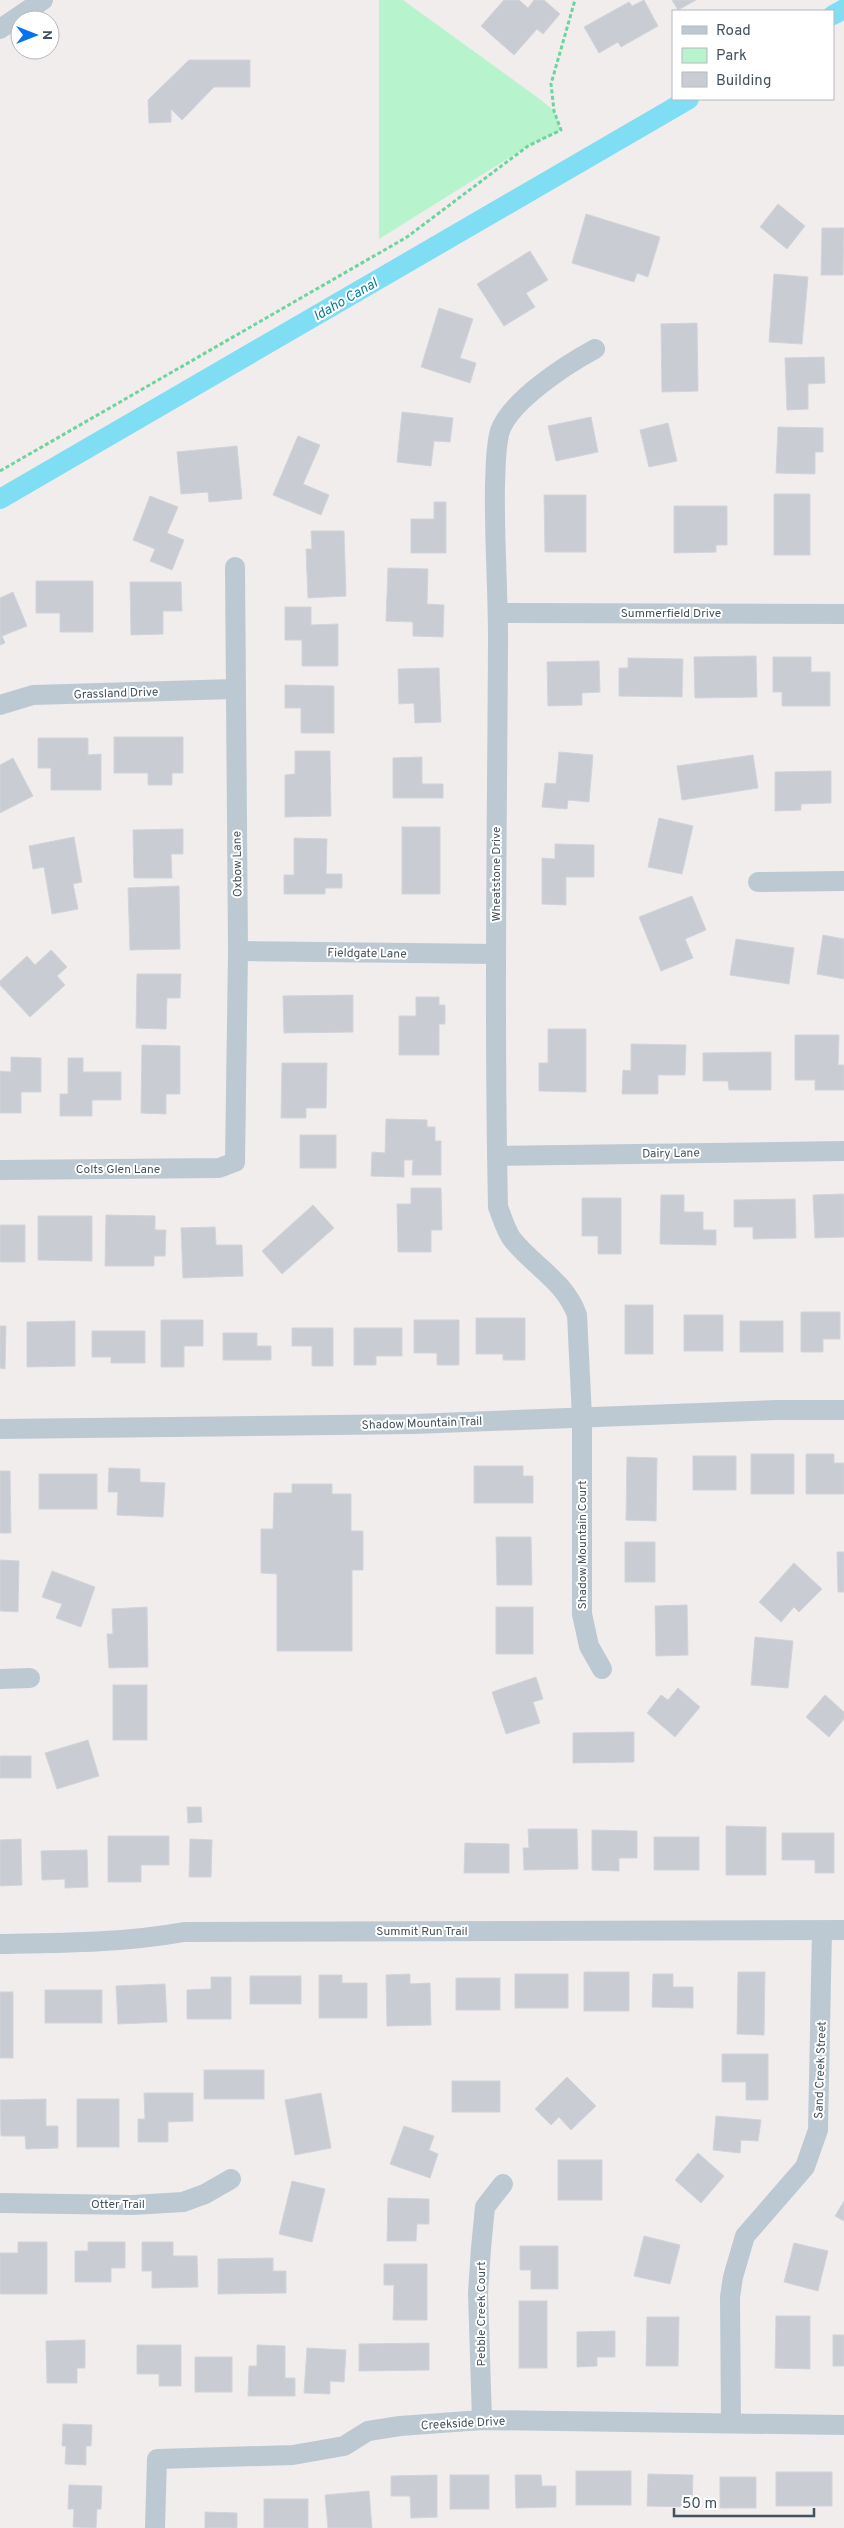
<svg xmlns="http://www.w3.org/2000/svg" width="844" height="2528" font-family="Overpass,sans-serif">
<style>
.green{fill:#b7f3cd}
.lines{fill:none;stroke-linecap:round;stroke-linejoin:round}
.canal{stroke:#80def4;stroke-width:20}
.building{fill:#c9cdd3;stroke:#d1d4da}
.path{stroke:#6cd49f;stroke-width:3;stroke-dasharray:4 2.5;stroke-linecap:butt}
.street{stroke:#bdc9d2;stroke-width:20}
.labels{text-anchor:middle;stroke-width:4;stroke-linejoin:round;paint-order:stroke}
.street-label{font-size:12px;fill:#44525d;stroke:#fff}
.water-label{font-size:14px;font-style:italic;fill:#037e9c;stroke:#fff}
</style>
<rect width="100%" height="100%" fill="#f1eded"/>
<path class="green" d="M379 0H403L541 100 554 111 561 130 528 146 379 239Z"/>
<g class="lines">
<g class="canal">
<path d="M833 15 844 9"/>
<path d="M0 499 689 99"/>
</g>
</g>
<g class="building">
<path d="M504 0H519L528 8 534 0H544L560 14 543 34 537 29 514 55 481 26Z"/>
<path d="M644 0 658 26 621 47 618 42 599 53 584 27 629 2 632 6Z"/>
<path d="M672 0H696L678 10Z"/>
<path d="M189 60H250V87H214L182 120 171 109V122L149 123 148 100Z"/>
<path d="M778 204 805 226 787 249 760 227Z"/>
<path d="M586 214 660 237 648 277 637 273 634 282 572 263Z"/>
<path d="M822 228H844L843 275H821Z"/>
<path d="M530 251 548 280 526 293 535 307 504 326 477 284Z"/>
<path d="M774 274 808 277 802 344 769 342Z"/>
<path d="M439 308 473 319 460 358 476 363 470 383 421 367Z"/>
<path d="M697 323 698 391 662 392 661 324Z"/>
<path d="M824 357 825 383 808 384V409L787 410 785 358Z"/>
<path d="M402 412 453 418 450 442 434 441 431 466 397 462Z"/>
<path d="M591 417 598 452 556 461 548 426Z"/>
<path d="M668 423 677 461 649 467 640 430Z"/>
<path d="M778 427 823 428V452H815V474L776 473Z"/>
<path d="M298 436 320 445 303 484 329 495 321 515 273 495Z"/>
<path d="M237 446 242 499 209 502 208 492 181 494 177 452Z"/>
<rect x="774" y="494" width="36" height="61"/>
<path d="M544 495H586V552H545Z"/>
<path d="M150 496 178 507 167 533 184 540 172 570 150 561 155 549 133 540Z"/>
<path d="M434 502H446V553H411V519H434Z"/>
<path d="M674 506H727V545H716V552L674 553Z"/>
<path d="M311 531H344L346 596 308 598 306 549H312Z"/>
<path d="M388 568 428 569 427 604 444 605 443 637 413 636V622L386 621Z"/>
<path d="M36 581H93V632H60V613H36Z"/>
<path d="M130 582H181L182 611H163V634L131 635Z"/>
<path d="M13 592 27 626 2 636 5 643 0 645V598Z"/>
<path d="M285 607H311V625L338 624V666H302V640H285Z"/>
<path d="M756 656 757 697 695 698 694 657Z"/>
<path d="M773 657H811V672H830V706H782V692H773Z"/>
<path d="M628 658 683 659 682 697 619 696V668H628Z"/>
<path d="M599 661 600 692 582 693V705L548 706 547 662Z"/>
<path d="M439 668 441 722 415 723 414 703 399 704 398 669Z"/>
<path d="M285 685 334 686V733H301V708H285Z"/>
<path d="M114 737H183V773H172V785H148V773H114Z"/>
<path d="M38 738H88V755L101 754V790H51V768H38Z"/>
<path d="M295 751H330L331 816 285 817V775L295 774Z"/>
<path d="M559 752 593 755 589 802 568 800 567 809 542 807 545 783 556 784Z"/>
<path d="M753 755 758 788 682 800 677 766Z"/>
<path d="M422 757V784H443V798H393V758Z"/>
<path d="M13 758 33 796 0 813V765Z"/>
<path d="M831 771V803L801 804V810L775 811V772Z"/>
<path d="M659 818 693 826 682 874 648 867Z"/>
<rect x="402" y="827" width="38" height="67"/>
<path d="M183 829V854H171L172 878H134L133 830Z"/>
<path d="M74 837 82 882 73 884 78 909 52 914 44 867 33 869 29 846Z"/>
<path d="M294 838 327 839 326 874H342V888H325V894H284V875H294Z"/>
<path d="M555 844 594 845V877H566V905L542 904V858L555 859Z"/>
<path d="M179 886 180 949 130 950 128 888Z"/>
<path d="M692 896 706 930 685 939 693 958 661 971 639 917Z"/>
<path d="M823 935 844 939V979L817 974Z"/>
<path d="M736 939 794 948 789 984 730 975Z"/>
<path d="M51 950 67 967 57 976 65 985 30 1017 0 985V981L27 956 35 965Z"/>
<path d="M137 974H181L180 998H167L166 1029 136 1028Z"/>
<path d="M353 995V1032L284 1033 283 996Z"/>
<path d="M416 997H439V1005H445V1024H439V1055H399V1016H416Z"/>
<path d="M548 1029H586V1092L539 1091V1063H548Z"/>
<path d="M795 1035H839L838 1065H844V1090H815V1080H795Z"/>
<path d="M631 1044 686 1045 685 1075H658V1094H622L623 1070 631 1071Z"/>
<path d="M142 1045 180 1046V1094H166V1114L141 1113Z"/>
<path d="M771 1052V1090H729L728 1081H703V1053Z"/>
<path d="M11 1057 41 1058V1092H21V1113H0V1071L11 1072Z"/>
<path d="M68 1058H83V1072H121V1100H92V1116H60V1094H68Z"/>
<path d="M282 1063H327L326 1108H306V1118H281Z"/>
<path d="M386 1119 427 1120V1127H435V1141H441V1175H412L413 1160H404V1177L371 1176 372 1152 385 1153Z"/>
<rect x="300" y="1135" width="36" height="33"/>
<path d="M411 1188H441L442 1230H431V1252H398L397 1204H411Z"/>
<path d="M844 1194V1237L815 1238 813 1195Z"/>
<path d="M661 1195H684V1212H703V1230H716V1245L660 1244Z"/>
<path d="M582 1198H621V1254H598V1236H582Z"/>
<path d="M795 1199 796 1238 753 1239V1227H734V1200Z"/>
<path d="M313 1205 334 1228 282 1274 262 1251Z"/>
<path d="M106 1215 155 1216V1230H166L165 1256H154V1266H105Z"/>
<path d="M38 1216H92V1261L38 1260Z"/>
<rect x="0" y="1225" width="25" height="37"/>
<path d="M215 1227 216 1245H242L243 1276 183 1278 181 1228Z"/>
<rect x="625" y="1305" width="28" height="49"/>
<path d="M801 1312H840V1339H823V1352H801Z"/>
<rect x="684" y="1315" width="39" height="36"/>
<path d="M476 1318H525V1360H503V1354H476Z"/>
<path d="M161 1320H203V1346H184V1367H161Z"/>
<path d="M414 1320H459V1365H437V1353H414Z"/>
<path d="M75 1321V1366L27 1367V1322Z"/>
<rect x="740" y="1321" width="43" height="31"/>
<path d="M0 1326H6L5 1369 0 1368Z"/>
<path d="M292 1328H333V1366H312V1346H292Z"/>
<path d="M354 1328H402V1356H376V1365H354Z"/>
<path d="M92 1331H145V1363H111V1357H92Z"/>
<path d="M223 1333H257V1346H271V1360H223Z"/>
<rect x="751" y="1454" width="43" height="40"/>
<path d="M806 1454H834V1463H844V1494H806Z"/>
<rect x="693" y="1456" width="43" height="34"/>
<path d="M627 1457 657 1458 656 1521 626 1520Z"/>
<path d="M474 1466H523V1476H533V1503H474Z"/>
<path d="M109 1468 140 1469V1482L165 1483 163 1517 117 1515 118 1492H108Z"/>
<path d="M0 1471H10L11 1533H0Z"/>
<rect x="39" y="1474" width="58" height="35"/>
<path d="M292 1484H332V1494H351V1531H363V1570H352V1651H277V1574L261 1573V1529H273L274 1493H292Z"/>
<path d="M496 1537H531L532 1585H497Z"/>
<rect x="625" y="1542" width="30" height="40"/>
<path d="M837 1552H844V1592H838Z"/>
<path d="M0 1560 19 1561 18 1612 0 1611Z"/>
<path d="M794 1563 822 1589 799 1612 794 1607 781 1622 759 1602Z"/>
<path d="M52 1571 95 1587 81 1627 56 1618 62 1604 42 1597Z"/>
<path d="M687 1605 688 1655 656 1656 655 1606Z"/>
<path d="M147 1607 148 1667 109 1668 107 1634H113L112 1609Z"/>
<rect x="496" y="1607" width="37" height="47"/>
<path d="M755 1637 793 1641 788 1688 751 1685Z"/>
<path d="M536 1677 543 1699 533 1702 540 1723 506 1734 492 1692Z"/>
<rect x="113" y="1685" width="34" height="55"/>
<path d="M678 1688 700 1707 675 1737 647 1713 661 1695 668 1700Z"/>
<path d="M825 1695 844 1712V1719L829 1737 806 1717Z"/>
<path d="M634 1732V1762L573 1763V1733Z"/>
<path d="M88 1740 99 1776 57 1789 45 1753Z"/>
<rect x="0" y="1756" width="31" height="22"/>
<path d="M187 1807H201L202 1822 188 1823Z"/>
<path d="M726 1826 766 1827V1875H726Z"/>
<path d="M528 1829H577L578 1869 524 1870 523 1848H529Z"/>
<path d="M592 1830 637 1831V1858H619V1871L592 1870Z"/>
<path d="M782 1833H834V1873H815V1860H782Z"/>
<path d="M108 1836H169V1865H141V1882H108Z"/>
<rect x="654" y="1837" width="45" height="33"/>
<path d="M21 1839 22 1885 0 1886V1840Z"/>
<path d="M190 1839 212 1840 211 1877H189Z"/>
<path d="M465 1843 509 1844V1873H464Z"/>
<path d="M87 1850 88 1887 65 1888V1879L42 1880 41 1851Z"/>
<rect x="584" y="1972" width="45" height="39"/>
<path d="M738 1972H765L764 2035 737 2034Z"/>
<path d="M410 1974V1984L430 1983 431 2025 387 2026 386 1975Z"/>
<rect x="515" y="1974" width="53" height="34"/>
<path d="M653 1974H673V1987H693V2008L652 2007Z"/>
<path d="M319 1975H342V1983H367V2018H319Z"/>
<rect x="250" y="1976" width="51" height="28"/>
<path d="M211 1977H231V2019H187V1990L211 1989Z"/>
<rect x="456" y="1978" width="44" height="32"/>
<path d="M165 1984 167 2022 118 2024 116 1986Z"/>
<rect x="45" y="1990" width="57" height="33"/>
<rect x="0" y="1992" width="13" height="66"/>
<path d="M722 2054H768V2100H746V2082H722Z"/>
<rect x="204" y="2070" width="60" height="29"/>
<path d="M567 2077 596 2106 571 2130 559 2117 551 2125 535 2109Z"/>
<rect x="452" y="2081" width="48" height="31"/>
<path d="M144 2093H193V2121L168 2122V2142H138V2119H145Z"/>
<path d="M321 2093 331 2148 295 2155 285 2100Z"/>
<path d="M46 2099V2126H58V2148L26 2149 25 2136H1L0 2100Z"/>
<rect x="77" y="2099" width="42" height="48"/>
<path d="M716 2116 761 2120 758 2141 741 2140 740 2153 713 2150Z"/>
<path d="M404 2126 434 2136 429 2150 438 2154 430 2178 390 2164Z"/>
<path d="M698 2153 724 2176 701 2203 675 2180Z"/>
<rect x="558" y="2160" width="44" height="40"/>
<path d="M292 2181 325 2189 312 2242 279 2234Z"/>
<path d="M388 2198 429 2199V2224H417L416 2241H387Z"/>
<path d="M844 2201V2221L835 2216Z"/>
<path d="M644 2236 680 2245 670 2284 634 2276Z"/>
<path d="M18 2242H47V2294H0V2253H18Z"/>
<path d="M88 2242H125V2268H111V2282H75V2251H88Z"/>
<path d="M142 2242H173V2256H197L198 2287 152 2288V2271H142Z"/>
<path d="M794 2243 828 2251 818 2291 784 2282Z"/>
<path d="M520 2246H558V2289H531V2270H520Z"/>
<path d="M273 2258V2271H286V2293L218 2294V2259Z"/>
<path d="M384 2264H427V2320H393L394 2285H384Z"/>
<rect x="519" y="2301" width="28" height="67"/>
<path d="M776 2316H810V2369L775 2368Z"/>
<path d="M647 2317H679L678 2366H646Z"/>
<path d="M615 2331V2357H597V2366L577 2367V2332Z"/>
<rect x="833" y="2335" width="11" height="31"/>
<path d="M85 2340V2368H77V2383H47L46 2341Z"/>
<path d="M429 2343V2370L359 2371V2344Z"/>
<path d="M137 2345H181V2386H159V2374H137Z"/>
<path d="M257 2345 285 2346V2378H295V2396H248L249 2366H257Z"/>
<path d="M307 2348 346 2350 344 2382 330 2381V2394L304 2393Z"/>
<rect x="195" y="2357" width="37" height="35"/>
<path d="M63 2424 92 2425 91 2446H86V2465L65 2464 66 2446H62Z"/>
<rect x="576" y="2471" width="55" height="34"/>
<rect x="776" y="2472" width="56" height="34"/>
<path d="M648 2474 693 2475 692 2507 647 2506Z"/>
<path d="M437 2475V2517L411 2518 410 2496H391V2476Z"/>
<rect x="450" y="2475" width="39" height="34"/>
<path d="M515 2475H541L542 2486H556V2507L516 2508Z"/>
<rect x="720" y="2477" width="36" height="31"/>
<path d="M69 2485 102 2486 101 2509H97L96 2528 73 2527 74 2509H68Z"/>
<path d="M369 2491 372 2528H328L325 2495Z"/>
<rect x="264" y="2499" width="44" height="29"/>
<path d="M205 2512 237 2513V2528H205Z"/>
</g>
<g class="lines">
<path class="path" d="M0 471 407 237 528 146 561 130 554 111 551 84 575 0"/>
<g class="street">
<path d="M0 29 43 0"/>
<path d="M595 349C567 364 510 401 500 431 495 448 496 468 495 485 494 537 498 588 498 640 497 829 494 1018 498 1207 502 1217 506 1231 512 1239 533 1266 565 1281 577 1315L582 1417V1614L589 1646 602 1669"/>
<path d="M498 613 844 614"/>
<path d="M0 705 33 695 234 689"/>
<path d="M758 882 844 881"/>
<path d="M238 951 496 954"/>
<path d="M497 1156 844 1151"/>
<path d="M0 1170 219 1168 235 1162 238 951 235 567"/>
<path d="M0 1429 414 1424 777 1410H844"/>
<path d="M0 1679 30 1678"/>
<path d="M0 1944C62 1943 123 1943 184 1932L844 1930"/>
<path d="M0 2203 133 2205 183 2202 205 2194 231 2179"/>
<path d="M482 2420 478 2293 481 2248 485 2207 503 2184"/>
<path d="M731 2422 730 2297 733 2277 745 2236 805 2167 818 2130 822 1931"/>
<path d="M155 2528 157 2459 293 2455 344 2446 368 2431 400 2426 482 2420 844 2425"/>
</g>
</g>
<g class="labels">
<g class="street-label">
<text x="671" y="617">Summerfield Drive</text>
<text transform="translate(116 693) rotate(-2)" y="4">Grassland Drive</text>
<text transform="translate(237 864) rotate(-91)" y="4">Oxbow Lane</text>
<text transform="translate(496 874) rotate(-90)" y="4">Wheatstone Drive</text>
<text transform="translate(367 953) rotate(1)" y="4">Fieldgate Lane</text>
<text transform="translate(671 1153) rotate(-1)" y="4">Dairy Lane</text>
<text x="118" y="1173">Colts Glen Lane</text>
<text transform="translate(422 1423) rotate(-2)" y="4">Shadow Mountain Trail</text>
<text transform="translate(582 1545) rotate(-90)" y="4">Shadow Mountain Court</text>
<text x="422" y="1935">Summit Run Trail</text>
<text transform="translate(820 2070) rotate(-88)" y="4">Sand Creek Street</text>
<text x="118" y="2208">Otter Trail</text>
<text transform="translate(481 2314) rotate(-90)" y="4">Pebble Creek Court</text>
<text transform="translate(463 2423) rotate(-3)" y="4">Creekside Drive</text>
</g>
<g class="water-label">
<text transform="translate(345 299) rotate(-30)" y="5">Idaho Canal</text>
</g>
</g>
<rect x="672" y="10" width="162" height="90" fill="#ffffff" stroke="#b4babe"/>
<rect x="682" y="26" width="25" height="8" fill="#bdc9d2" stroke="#b4babe"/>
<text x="716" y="35" font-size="15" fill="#44525d">Road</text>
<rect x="682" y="48" width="25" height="15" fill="#b7f3cd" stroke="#b4babe"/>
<text x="716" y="60" font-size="15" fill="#44525d">Park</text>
<rect x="682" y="72" width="25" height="15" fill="#c9cdd3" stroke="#b4babe"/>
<text x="716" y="85" font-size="15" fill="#44525d">Building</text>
<g transform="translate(35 35) rotate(90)"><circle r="24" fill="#ffffff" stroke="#b4babe"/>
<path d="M0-4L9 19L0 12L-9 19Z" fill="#0871f0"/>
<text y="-8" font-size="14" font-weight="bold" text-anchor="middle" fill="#44525d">N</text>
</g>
<path d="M674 2508v8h140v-8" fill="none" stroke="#44525d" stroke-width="2.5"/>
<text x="682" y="2508" font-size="15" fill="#44525d" stroke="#ffffff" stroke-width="4" paint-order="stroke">50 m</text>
</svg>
